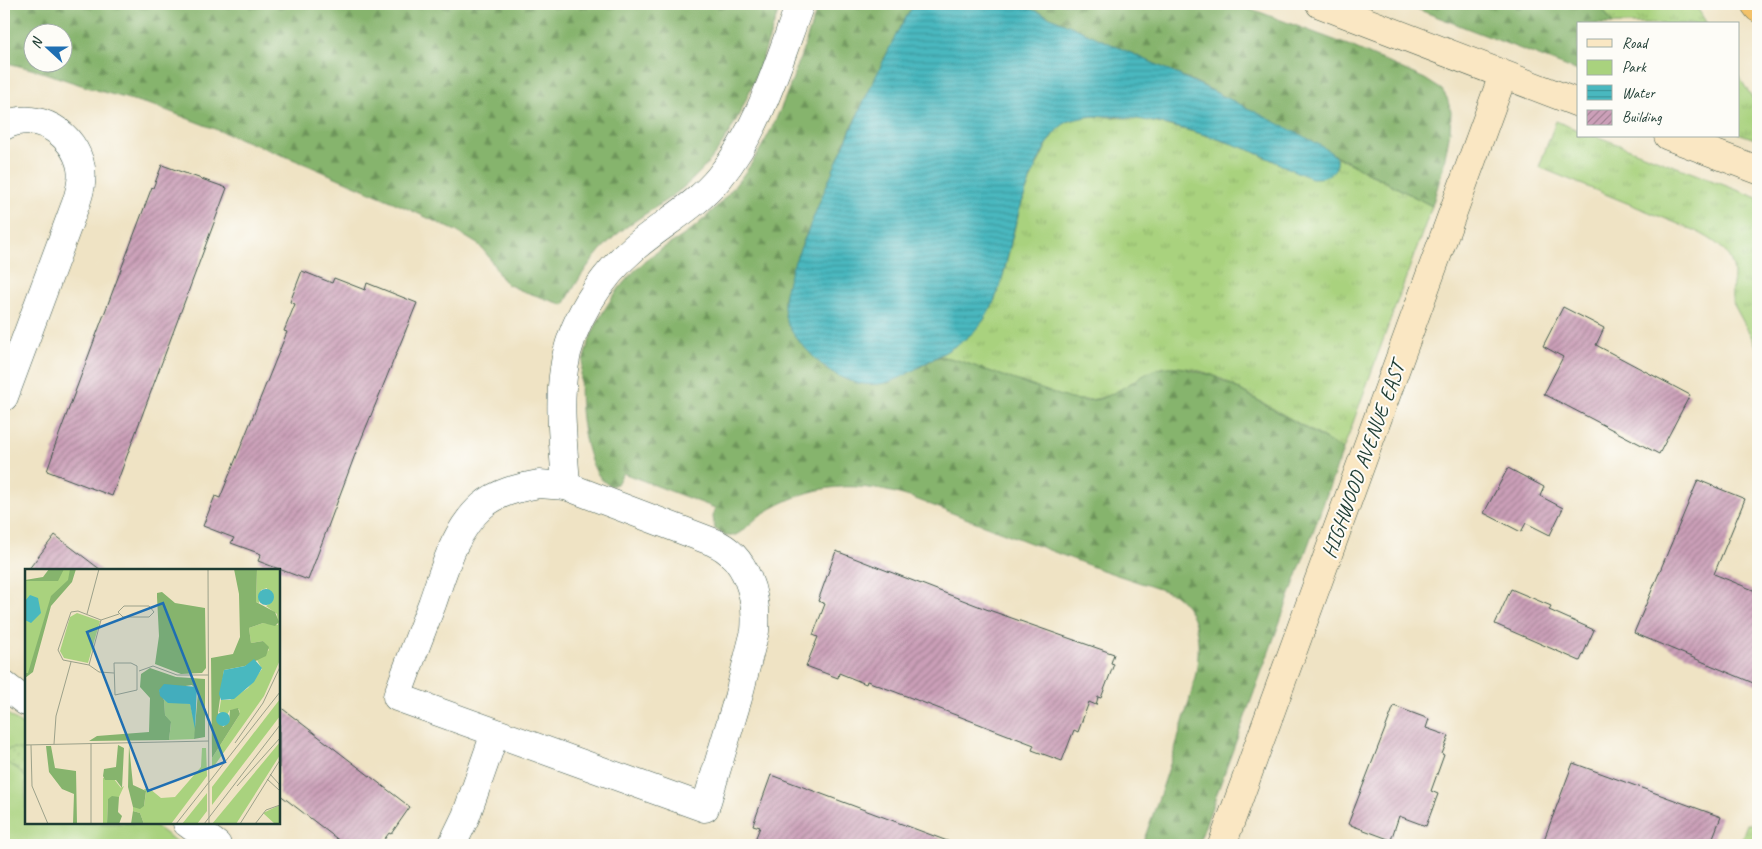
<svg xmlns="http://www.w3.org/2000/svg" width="1762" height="849" font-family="Caveat,sans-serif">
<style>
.grass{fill:url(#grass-tufts);stroke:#648859}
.forest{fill:url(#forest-firs);stroke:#527850;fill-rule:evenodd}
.park{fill:#a9d27e;stroke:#648859}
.garden{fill:url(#garden-dots);stroke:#648859}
.water{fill:url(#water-rules);stroke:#347a7a}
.building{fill:url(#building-hatch)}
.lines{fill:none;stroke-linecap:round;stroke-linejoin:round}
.street-casing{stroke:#3e564a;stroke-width:29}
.secondary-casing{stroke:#3e564a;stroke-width:29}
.highway-casing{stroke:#3e564a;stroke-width:29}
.street{stroke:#fff;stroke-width:28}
.secondary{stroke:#fae7c3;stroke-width:28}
.highway{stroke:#f3c26a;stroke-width:28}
.labels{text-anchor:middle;stroke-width:4;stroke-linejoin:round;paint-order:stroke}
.street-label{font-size:21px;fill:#1f3d34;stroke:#fdfcf7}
.inset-road{fill:none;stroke:#9ca18a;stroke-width:1}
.view{fill:#1f6fb2;fill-opacity:0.15;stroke:#1f6fb2;stroke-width:2.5}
.inset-edge{fill:none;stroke:#1f3d34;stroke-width:2.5}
</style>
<defs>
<pattern id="grass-tufts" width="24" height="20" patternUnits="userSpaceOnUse" patternTransform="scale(1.25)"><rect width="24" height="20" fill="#a9d27e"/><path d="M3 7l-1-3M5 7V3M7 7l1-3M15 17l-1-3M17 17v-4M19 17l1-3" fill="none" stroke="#91b56e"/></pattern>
<pattern id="forest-firs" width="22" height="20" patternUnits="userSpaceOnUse" patternTransform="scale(1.25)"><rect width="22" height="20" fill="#86b46d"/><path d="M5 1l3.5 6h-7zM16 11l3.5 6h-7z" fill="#6d945a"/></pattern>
<pattern id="garden-dots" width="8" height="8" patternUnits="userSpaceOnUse" patternTransform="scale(1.25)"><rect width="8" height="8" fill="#a9d27e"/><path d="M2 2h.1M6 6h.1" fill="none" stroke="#91b56e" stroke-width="1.8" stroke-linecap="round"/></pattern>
<pattern id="water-rules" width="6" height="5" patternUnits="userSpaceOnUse" patternTransform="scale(1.25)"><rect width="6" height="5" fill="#49b8bf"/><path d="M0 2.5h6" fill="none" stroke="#3c979c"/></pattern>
<pattern id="building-hatch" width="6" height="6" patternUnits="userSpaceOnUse" patternTransform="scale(1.25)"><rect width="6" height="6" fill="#cb9fb8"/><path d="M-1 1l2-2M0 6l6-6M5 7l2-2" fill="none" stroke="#a48396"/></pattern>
</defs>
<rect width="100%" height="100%" fill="#fdfcf7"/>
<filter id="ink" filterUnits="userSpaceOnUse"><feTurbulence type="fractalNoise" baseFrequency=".02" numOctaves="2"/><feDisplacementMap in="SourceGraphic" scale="10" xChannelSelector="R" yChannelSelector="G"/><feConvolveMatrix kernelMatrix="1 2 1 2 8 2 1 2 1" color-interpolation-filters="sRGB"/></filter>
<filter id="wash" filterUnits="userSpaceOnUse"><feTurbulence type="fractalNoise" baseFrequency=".0096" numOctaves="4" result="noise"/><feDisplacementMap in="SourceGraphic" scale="20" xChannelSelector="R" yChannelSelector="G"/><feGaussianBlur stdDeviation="1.12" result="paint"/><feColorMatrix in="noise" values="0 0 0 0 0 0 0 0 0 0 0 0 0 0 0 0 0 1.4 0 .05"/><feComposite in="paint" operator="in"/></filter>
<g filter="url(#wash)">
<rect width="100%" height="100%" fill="#efe3c4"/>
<g class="grass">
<path d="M1599 4H1695L1707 24H1613Z"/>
<path d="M1738 75 1758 107V140L1738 133Z"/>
<path d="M1091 116 1140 119 1198 133 1245 148 1305 175 1336 168 1337 161 1333 155 1432 206 1343 450C1313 431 1282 414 1251 396 1238 389 1225 379 1210 374 1192 368 1173 364 1154 370 1149 372 1143 376 1138 379 1112 394 1101 403 1070 399L957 360 939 356C965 340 979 328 994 300 1004 280 1007 257 1013 235 1019 207 1030 179 1043 153 1048 143 1053 131 1062 125 1071 119 1081 118 1091 116Z"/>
<path d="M1556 121 1578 130V136H1596L1758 198V349L1733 303C1730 294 1733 287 1734 277 1735 252 1711 238 1693 230L1539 167Z"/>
<path d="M1747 824H1758V845H1739Z"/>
</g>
<g class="forest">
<path d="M4 4H781C760 64 741 134 693 179 670 201 640 215 616 235 593 255 578 279 564 305L520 290 507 284 501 278 489 257 479 245 456 231 391 201 305 164 158 107 96 90 39 71 4 62ZM32 32H62V62H32Z"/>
<path d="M819 4H915L901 25 851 128 798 254 784 297V305L825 369 849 381 918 368 939 356 957 360 1070 399 1086 401 1100 399 1114 393 1153 370 1167 367H1178L1211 375 1231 385 1343 450 1198 845H1142C1157 804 1171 764 1183 722 1192 691 1205 653 1194 621 1190 609 1183 601 1174 594L1096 568 913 498C856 480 814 482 762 514 754 519 741 535 732 536 726 537 720 532 715 529L713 517 715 508 623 473 617 484 611 486C595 480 588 453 585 438 581 417 579 395 581 374 587 330 615 285 649 258 661 248 675 242 687 233 711 215 732 191 749 167 783 118 799 59 819 4Z"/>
<path d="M1016 4H1238L1353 47 1425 79 1442 90 1447 98 1451 112 1450 131 1443 168 1432 206 1198 83 1039 12Z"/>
<path d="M1404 4H1599L1613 24H1578V71Z"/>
</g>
<path class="park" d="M4 711 26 728V823H151L181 845H4Z"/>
<path class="garden" d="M14 748 26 751V778L18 769 4 761V750Z"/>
<path class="water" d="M915 4H1016L1039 12C1123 49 1206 86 1287 128 1298 134 1330 148 1336 158 1340 165 1333 173 1327 176 1322 178 1318 178 1312 178 1288 170 1267 156 1244 148 1204 133 1118 107 1077 119 1070 120 1063 124 1058 129 1042 145 1025 192 1018 215 1005 256 1004 308 968 337 954 348 938 356 922 365 912 371 900 379 889 382 858 391 829 375 809 352 797 340 784 325 784 307 783 284 799 252 808 231 829 178 852 125 877 74 889 50 899 25 915 4Z"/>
<g id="blocks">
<g class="building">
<path d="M162 165 227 188 112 496 47 471 54 451H53L94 341 152 187 153 188Z"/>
<path d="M302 271 332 283 334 278 365 290 367 283 417 303 356 452 308 580 258 561 261 554 231 543 234 538 203 526 215 496 220 498 287 332 284 331 295 304 290 302Z"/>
<path d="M1563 307 1604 328 1596 345 1690 395 1659 454 1544 394 1563 357 1543 346Z"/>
<path d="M1508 468 1544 487 1540 496 1563 508 1550 535 1526 523 1521 532 1484 513Z"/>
<path d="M1698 480 1745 499 1714 574 1758 592V685L1634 633Z"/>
<path d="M55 535 101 570H28Z"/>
<path d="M836 551 986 609 1114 654 1111 663 1114 664 1101 698 1098 697 1096 705 1089 702 1078 732 1074 730 1062 761 1032 750 1034 745 867 681 866 684 839 673 838 678 806 666 818 637 813 635 825 604 818 601Z"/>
<path d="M1511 589 1551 606 1549 610 1594 630 1580 661 1495 624Z"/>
<path d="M279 706 410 807 391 834 389 833 380 845H345L279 794Z"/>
<path d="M1394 706 1429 719 1426 728 1449 736 1442 754 1444 755 1431 791 1438 794 1426 826 1399 816 1391 840 1348 824Z"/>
<path d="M1573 763 1721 817 1710 845H1542Z"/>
<path d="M771 775 950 842 949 845H753L760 827 753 825Z"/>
</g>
</g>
</g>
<g filter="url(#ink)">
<use href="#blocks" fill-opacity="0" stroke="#3e564a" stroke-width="1"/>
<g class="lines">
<g class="street-casing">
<g id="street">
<path d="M4 126C37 109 75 134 81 168 83 180 80 191 76 203L4 397"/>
<path d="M539 484 566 486 713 542C747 556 758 597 755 631L738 698 705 808 397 697C408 666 420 635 432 604 444 570 454 531 482 506 498 492 518 488 539 484Z"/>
<path d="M566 486C564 448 558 407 564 369 570 323 600 277 635 247 662 224 696 206 719 178 760 128 778 63 800 4"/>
<path d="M4 685 26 702"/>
<path d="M187 823 217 845"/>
<path d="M452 845 466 816 495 733"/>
</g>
</g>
<g class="secondary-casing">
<g id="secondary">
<path d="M1320 4 1578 103"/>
<path d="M1668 136 1758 170"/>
<path d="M1222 845 1503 75"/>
</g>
</g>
<g class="highway-casing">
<path id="highway" d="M1755 4 1758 8"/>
</g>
<use href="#street" class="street"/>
<use href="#secondary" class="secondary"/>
<use href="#highway" class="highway"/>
</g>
</g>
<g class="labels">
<g class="street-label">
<text transform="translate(1363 460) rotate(-70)" y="7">HIGHWOOD AVENUE EAST</text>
</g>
</g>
<g transform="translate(25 569)">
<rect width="255" height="255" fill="#efe3c4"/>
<path d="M232 0H255V91L239 127 187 200V189L215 145 214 140 205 141 202 146 194 143 196 131H205L223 119 237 100 232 91 244 81 238 72 226 74 224 59 238 54 253 56 252 45 241 37 244 35 242 19 236 21 234 34 231 33ZM255 130V147L187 236V218ZM139 131 165 135 171 160 169 170 144 171 146 154 140 146ZM255 173V186L211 255H187ZM177 179H181L182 207 146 255H119L115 244 108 242V238L119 237 121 223 119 220H125L136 229 150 228 176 198ZM78 209 89 210 96 219 99 217 94 228 83 230 82 255H78ZM182 224V242L172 255H157Z" fill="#a9d27e"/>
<path d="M24 0H51L47 13 26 37 8 103 0 109V11L18 8ZM209 0H232L231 33 250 43 254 53 250 57 238 54 224 59 226 74 238 72 244 78 241 87 220 97 199 101 193 144 198 158 204 153 205 141 213 139 215 145 187 189 186 89 208 85 215 68 214 25ZM137 23 150 34 180 39 181 99 177 104 156 105 130 95 134 67 132 28V24ZM125 99 151 108 180 110V168L169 170 173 123 167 116 134 121 139 131 140 146 146 153 144 171 64 172 72 167 124 163 125 129 115 118 116 105ZM93 176 99 179 97 219 91 211H80L78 207 79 200 91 198ZM104 176 108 216 121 222 119 237 115 240 108 238 103 218ZM21 177H26L30 199 51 202 52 255H48L49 225 37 220 24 203ZM87 227 94 228 93 243 97 247 94 255H82L83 230ZM108 242 115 244 119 255H106Z" fill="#86b46d"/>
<path d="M39 0H45L43 11 26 27 3 104H0V12H33ZM52 44 75 52 63 94 39 89 35 82 45 48ZM255 236V255H250L238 244Z" fill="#a9d27e"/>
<path d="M233 28a8 8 0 1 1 16 0a8 8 0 1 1-16 0ZM5 26 13 29 16 44 6 54 0 51V32ZM229 90 237 99 229 113 209 130 196 131 194 125 199 101 220 97ZM139 115 172 118 170 160 165 135 143 134 135 127 134 121ZM191 150a7 7 0 1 1 14 0a7 7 0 1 1-14 0Z" fill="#49b8bf"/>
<path class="inset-road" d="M183 0 184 255M99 37H124L129 43 124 48H98L93 43ZM62 45 74 0M76 51 94 45M89 94H106L112 97V121L90 126ZM64 96 38 91 33 81 46 43 53 42 76 51M64 96 76 51M64 96 74 103 89 104M114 102 128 97 152 106H184M66 174V255M210 174 238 134 255 98M29 175 31 147 46 93M0 176 184 172M6 176 7 217 23 255M245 205 254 215 255 224M242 210 254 221M212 217 255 169M151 255 255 123M179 255 255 156M215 255 255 191M230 255 241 241 255 236"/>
<path class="view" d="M138 34 200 193 123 222 62 63Z"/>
<rect width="255" height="255" class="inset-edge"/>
</g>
<rect width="1762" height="849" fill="none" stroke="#fdfcf7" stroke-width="20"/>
<rect x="1577" y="22" width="162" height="115" fill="#fdfcf7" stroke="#a4b0a9"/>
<rect x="1587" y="39" width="25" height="8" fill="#fae7c3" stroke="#a4b0a9"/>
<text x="1622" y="48" font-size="15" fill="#1f3d34">Road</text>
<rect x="1587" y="60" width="25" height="15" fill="#a9d27e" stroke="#a4b0a9"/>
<text x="1622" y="72" font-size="15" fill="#1f3d34">Park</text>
<rect x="1587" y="85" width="25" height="15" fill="url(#water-rules)" stroke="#a4b0a9"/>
<text x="1622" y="98" font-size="15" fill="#1f3d34">Water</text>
<rect x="1587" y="110" width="25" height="15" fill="url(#building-hatch)" stroke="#a4b0a9"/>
<text x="1622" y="122" font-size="15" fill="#1f3d34">Building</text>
<g transform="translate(48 48) rotate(291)"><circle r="24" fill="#fdfcf7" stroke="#a4b0a9"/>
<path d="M0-4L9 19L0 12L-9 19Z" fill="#1f6fb2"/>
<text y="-8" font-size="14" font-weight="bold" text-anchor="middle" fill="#1f3d34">N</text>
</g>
</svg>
